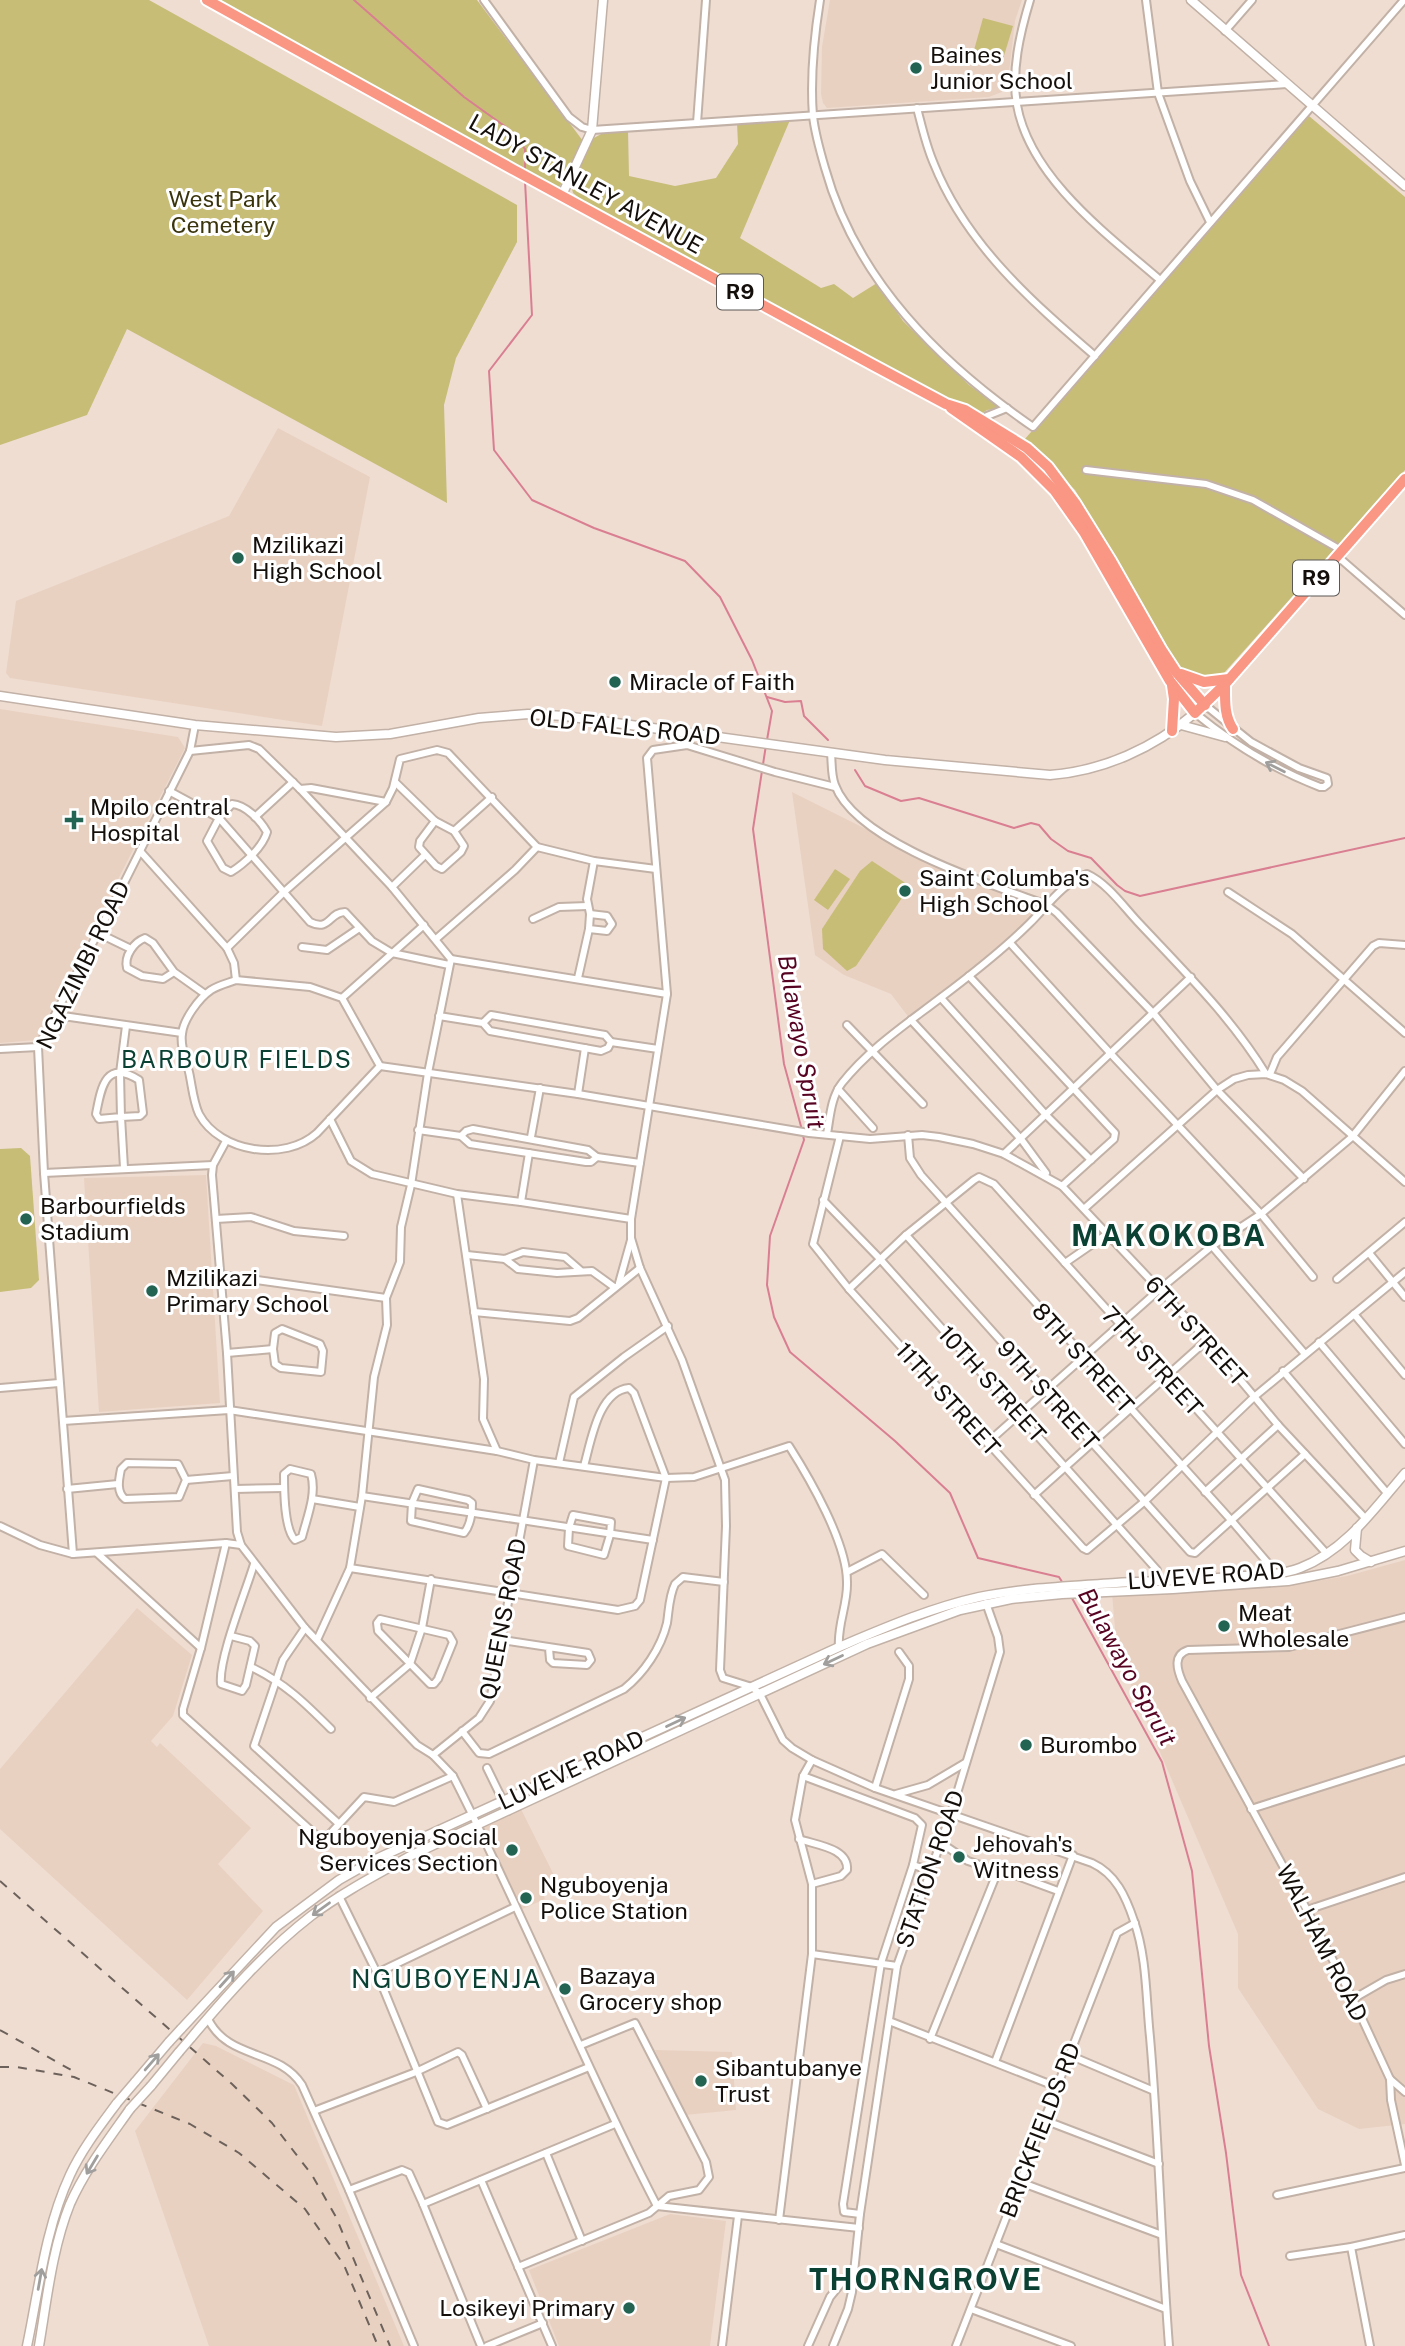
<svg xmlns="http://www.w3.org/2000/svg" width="1405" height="2346" font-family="'Public Sans',sans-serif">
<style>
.built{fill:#e9d1c1}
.green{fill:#c7bd77}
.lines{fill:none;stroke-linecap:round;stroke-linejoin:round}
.stream{stroke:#d97f91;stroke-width:2}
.minor-casing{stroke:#c2b1a6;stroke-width:10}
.tertiary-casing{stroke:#c2b1a6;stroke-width:11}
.trunk-casing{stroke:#fff;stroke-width:14}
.minor{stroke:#fff;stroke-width:6}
.tertiary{stroke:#fff;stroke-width:8}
.trunk{stroke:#fa9684;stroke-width:10}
.rail{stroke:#6c625b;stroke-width:2;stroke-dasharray:9 9;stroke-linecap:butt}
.tertiary-bridge-casing{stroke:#c2b1a6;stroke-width:11;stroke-linecap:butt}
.tertiary-bridge{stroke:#fff;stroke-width:8}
.oneway{stroke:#a19f9d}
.poi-dot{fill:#226351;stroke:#fff;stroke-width:2.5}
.labels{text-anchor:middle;stroke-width:6;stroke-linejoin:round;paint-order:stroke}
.shield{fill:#fff;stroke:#5a5754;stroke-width:2}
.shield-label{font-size:21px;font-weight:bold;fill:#140f0b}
.poi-label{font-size:23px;fill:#140f0b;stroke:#fff;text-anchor:start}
.street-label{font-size:23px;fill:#140f0b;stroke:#fff}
.park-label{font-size:23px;fill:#3a340d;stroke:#fff}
.water-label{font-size:24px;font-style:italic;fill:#570322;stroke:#fff}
.neighbourhood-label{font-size:24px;letter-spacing:2px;fill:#0a4133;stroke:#fff}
.quarter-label{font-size:26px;letter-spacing:2px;fill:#0a4133;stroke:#fff}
.district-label{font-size:30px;font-weight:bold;letter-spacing:2px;fill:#0a4133;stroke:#fff}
</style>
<rect width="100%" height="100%" fill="#efddd2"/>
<g class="built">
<path d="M830 0H1022L1015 21 1007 90 989 97 827 108 823 103 821 94 822 47Z"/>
<path d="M278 428 370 477 322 726 10 678 6 673 16 601 229 516Z"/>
<path d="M0 709 178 737 185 748 36 1040 0 1043Z"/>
<path d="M792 792 906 849 1044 906 1009 942 910 1019 891 994 844 975 815 955Z"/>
<path d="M206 1175 220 1403 99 1412 84 1178Z"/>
<path d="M1405 1560V2124L1359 2129 1318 2109 1238 1988V1934L1117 1652 1112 1593 1285 1586 1347 1576Z"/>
<path d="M137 1608 192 1655 173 1716 151 1741 157 1747 160 1743 251 1828 218 1864 263 1911 187 2000 0 1829V1769Z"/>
<path d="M520 1807 554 1875 539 1883 545 1899 518 1911 479 1826Z"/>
<path d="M203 2043 216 2046 294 2085 404 2346H209L135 2131Z"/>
<path d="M655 2050 732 2052 736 2110 685 2115Z"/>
<path d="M670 2214 726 2221 710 2346H559L529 2270Z"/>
</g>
<g class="green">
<path d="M0 0H149L517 205V242L456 358 444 405 447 503 127 329 87 415 0 445Z"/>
<path d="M219 0H477L583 141 559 188Z"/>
<path d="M983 18 1013 26 1003 59 974 50Z"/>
<path d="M1309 116 1405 197V470L1224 673 1212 679 1181 670 1075 490 1024 440Z"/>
<path d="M790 120 740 238 821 288 834 284 853 298 877 283 903 321 969 385 1001 408 987 410 981 414 945 399 582 200 573 193 571 185 592 139 603 133 628 130 629 176 675 186 716 178 738 144 737 123Z"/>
<path d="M872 861 910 886 856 966 847 971 823 949 822 929 860 871Z"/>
<path d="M835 869 850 879 828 910 814 900Z"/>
<path d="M21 1148 30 1156 39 1280 31 1288 0 1292V1149Z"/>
</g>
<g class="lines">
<g class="stream">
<path d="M354 0 464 97 510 130 525 149V169"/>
<path d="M525 181 532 315 489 371 494 450 532 500 594 528 685 561 720 597 752 660 772 711 767 740"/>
<path d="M767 697 785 702 801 701 804 716 828 740"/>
<path d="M766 745 753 829 784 1064 802 1130"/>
<path d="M855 770 865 786 901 801 919 798 1014 828 1031 823 1039 825 1051 839 1068 851 1091 858 1117 885 1125 891 1140 896 1405 838"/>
<path d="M803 1135 804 1140 770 1236 767 1285 774 1317 790 1352 895 1441 950 1493 978 1558 1059 1577 1064 1585"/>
<path d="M1072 1598 1162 1762 1192 1871 1209 2046 1226 2153 1241 2275 1269 2346"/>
</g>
<g class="minor-casing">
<g id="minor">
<path d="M484 0 569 117 582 127 592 130 1287 84"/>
<path d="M820 0C814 38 810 78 813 116 815 134 820 151 825 168 856 280 940 363 1033 427L1404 0"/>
<path d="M1030 0C1020 33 1011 71 1017 105 1030 178 1108 235 1160 280"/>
<path d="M1146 0 1158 93 1190 181 1210 222"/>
<path d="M1225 31 1252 0"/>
<path d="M917 108C922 127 926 146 934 164 966 244 1031 301 1095 356"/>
<path d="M697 123 706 0"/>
<path d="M982 421 987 416 1007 408"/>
<path d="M1086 470 1206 484 1253 500 1341 550"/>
<path d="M1336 555 1405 615"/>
<path d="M1195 713C1234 745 1273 769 1320 787H1324L1328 784 1327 778 1299 768 1251 742 1205 705"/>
<path d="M190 751 249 745 259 749 300 789 392 887 451 959 428 1073 411 1185 401 1227 400 1262 386 1298 387 1325 374 1377 362 1496 350 1568 317 1640"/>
<path d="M831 753C832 763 831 775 835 785 856 843 993 885 1047 905L1057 913 1154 1014 1217 1090 1304 1179"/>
<path d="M395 782 435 821"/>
<path d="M835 787 775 772 687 745 653 750 647 758 667 994 631 1219V1238L640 1268 682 1360 725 1480 726 1526 720 1670 723 1678 752 1687 760 1694 783 1740 792 1748 812 1760 875 1788 1092 1863C1116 1874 1126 1897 1134 1921 1147 1957 1146 2000 1150 2037 1159 2140 1161 2243 1169 2346"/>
<path d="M300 789 311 788 386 802"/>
<path d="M169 791 219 818 310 922C330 932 329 912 345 912L372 941 392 953 449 965"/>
<path d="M232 804C246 805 260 820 267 832 263 847 244 864 231 872L223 868 207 841 219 818Z"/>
<path d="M255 817 293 782"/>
<path d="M435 821 454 831 464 846 461 852 442 869 436 866 419 847 420 841Z"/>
<path d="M454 831 492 797"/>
<path d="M140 851 227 948 234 963 236 980"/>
<path d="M392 887 425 855"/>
<path d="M1228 892 1292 934 1405 1033"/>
<path d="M533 919 559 907 588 906"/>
<path d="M589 929 607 931 612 924 607 916 590 914"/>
<path d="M98 933 131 949"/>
<path d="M436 939 515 870 537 847"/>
<path d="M1010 943 1111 1054 1261 1214 1313 1277"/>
<path d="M302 947 327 950 358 929"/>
<path d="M227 948 284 892 386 802 393 788 400 759 437 750 448 753 537 847 594 861 656 869"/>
<path d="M451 959 667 994"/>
<path d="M174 972 153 943 145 938C134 942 124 956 127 968L142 976 163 979 174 972 205 994"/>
<path d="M969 976 1115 1133 1114 1139 1062 1186"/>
<path d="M578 978 589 929 590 914 587 899 594 861"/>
<path d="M236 980 310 987 342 998 380 1066 317 1133C285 1162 220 1153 199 1114 193 1101 192 1085 189 1072 186 1060 180 1046 182 1034 183 1020 199 998 211 990 219 985 228 983 236 980Z"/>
<path d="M342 998 424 925"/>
<path d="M941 998 1046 1115 1091 1160"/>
<path d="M56 1015 182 1033"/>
<path d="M439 1016 483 1023 491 1015 605 1035 611 1042 608 1048 601 1051 490 1031 483 1023"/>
<path d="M911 1020 1021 1139 1046 1173"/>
<path d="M847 1025 923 1104"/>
<path d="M611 1042 658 1049"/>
<path d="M0 1049 38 1047"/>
<path d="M380 1066 578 1094 809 1133 870 1139 922 1135 939 1137 973 1144 1004 1154 1062 1186 1207 1340 1278 1425 1365 1518"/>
<path d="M1270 1074 1277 1057 1373 946 1379 943 1405 945"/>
<path d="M838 1089 873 1128"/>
<path d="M578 1094 585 1048"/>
<path d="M330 1119 351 1161 372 1174 457 1194 521 1202 631 1219"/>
<path d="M473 1129 588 1150 597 1157 591 1162H586L470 1144 461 1136 466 1131Z"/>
<path d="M418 1130 461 1136"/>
<path d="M827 1134C830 1117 831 1097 842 1083 869 1049 905 1025 939 999 971 975 1002 951 1030 923 1046 907 1065 881 1087 874 1107 883 1123 906 1138 922 1183 970 1231 1017 1266 1074"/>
<path d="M908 1135 910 1158 921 1175 1231 1520 1267 1562 1271 1574"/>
<path d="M840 1136 813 1244 849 1289 1083 1548 1087 1550 1145 1501 1254 1397 1405 1272"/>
<path d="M531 1137 540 1088"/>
<path d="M226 1141 213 1165 212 1175 227 1353 237 1532 241 1545 305 1628 417 1745 433 1755 453 1776C525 1917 584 2065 657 2206L859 2228"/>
<path d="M1004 1154 1191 977"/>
<path d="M597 1157 640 1163"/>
<path d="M124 1168 121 1117 99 1119 96 1114C101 1089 105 1058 139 1080L143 1113 140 1116 121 1117 120 1073 126 1026"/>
<path d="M44 1173 213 1165"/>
<path d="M457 1194 484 1379 483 1419 497 1451"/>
<path d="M823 1200 880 1259 1157 1570"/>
<path d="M521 1202 529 1153"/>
<path d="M1085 1208 1217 1090 1234 1079 1248 1075 1266 1074 1284 1080 1302 1091 1405 1182"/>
<path d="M216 1219 251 1217 294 1231 344 1236"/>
<path d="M906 1235 1190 1552 1195 1553 1305 1454"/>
<path d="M1212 1246 1305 1354"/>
<path d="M1369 1253 1405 1297"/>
<path d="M467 1255 505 1259 523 1252 565 1257 580 1270"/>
<path d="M505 1259 518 1269 557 1273 592 1271 614 1287"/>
<path d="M1065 1263 1107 1234"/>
<path d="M221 1275 386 1298"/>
<path d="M1337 1279 1405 1222"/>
<path d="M619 1283 631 1240"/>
<path d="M849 1289 906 1235 974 1180 979 1177 994 1184 1326 1553"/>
<path d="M474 1312 570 1321 578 1318 640 1268"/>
<path d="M1354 1314 1405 1375"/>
<path d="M282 1329 320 1344 323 1351 321 1372 281 1368 275 1364 273 1349 275 1333Z"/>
<path d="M1319 1342 1405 1444"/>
<path d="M227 1353 273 1349"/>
<path d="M1283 1371 1387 1493"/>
<path d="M0 1388 59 1383"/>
<path d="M63 1421 229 1410 497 1451 534 1460 666 1478 694 1477 789 1446C810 1479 847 1543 847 1582 848 1604 837 1625 839 1647"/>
<path d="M987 1443 1160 1289 1212 1246 1261 1214 1352 1137 1405 1071"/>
<path d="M127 1463 178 1464 186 1480 179 1497 125 1499C116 1492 119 1479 121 1469Z"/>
<path d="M559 1463 574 1397 624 1357 668 1326"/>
<path d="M290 1469 311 1474C317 1494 307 1517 302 1537L295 1540C284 1529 284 1491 284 1474Z"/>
<path d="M186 1480 233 1476"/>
<path d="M67 1489 118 1484"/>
<path d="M235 1489 284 1488"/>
<path d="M418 1489 468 1500 472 1503C472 1513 470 1526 464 1533L411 1521 412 1503Z"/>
<path d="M1205 1492 1278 1425"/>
<path d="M1034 1495 1207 1340"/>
<path d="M362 1496 653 1540"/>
<path d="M312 1499 360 1507"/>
<path d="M573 1515 611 1522 610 1535 604 1555 568 1546 569 1528Z"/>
<path d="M0 1526 40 1545 73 1554 226 1543 241 1545"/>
<path d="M226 1543 201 1648 183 1709V1715L317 1836H328L364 1797 394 1802 453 1776"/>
<path d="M97 1553 201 1648"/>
<path d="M73 1554 44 1173 38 1047 122 887 190 751 195 725"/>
<path d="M350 1568 618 1610 635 1606 640 1600 666 1478 634 1393 629 1388C598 1391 591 1442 584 1466"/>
<path d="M847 1572 882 1554 924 1595"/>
<path d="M1405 1617 1289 1647 1188 1650C1173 1655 1177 1669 1182 1681L1307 1910 1353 1999 1390 2079 1405 2092"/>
<path d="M380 1619 449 1635 453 1642 438 1679 434 1684H430L378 1631 377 1623Z"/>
<path d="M305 1628 283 1660 254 1746 338 1823"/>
<path d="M231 1636 250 1641 255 1646 246 1685 242 1691 221 1684C218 1659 246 1591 254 1564"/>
<path d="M502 1640 588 1653 591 1660 587 1665 553 1663 550 1660 549 1648"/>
<path d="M251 1667C285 1683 305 1703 331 1729"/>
<path d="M370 1698 410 1664 422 1628 431 1579"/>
<path d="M462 1731 479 1753 489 1754 624 1689C644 1673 661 1648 667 1623 669 1610 669 1596 675 1584L683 1577 724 1582"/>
<path d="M433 1755 479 1718 490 1701 534 1460"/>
<path d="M487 1768 508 1811"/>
<path d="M803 1776 915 1818 922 1825 913 1865 881 1963 843 2204 844 2212 860 2214"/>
<path d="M875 1788 909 1679V1666L899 1652"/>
<path d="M896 1794 928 1785 965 1763"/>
<path d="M1251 1809 1405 1760"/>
<path d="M799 1839C816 1845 849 1848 847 1870L841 1876 812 1884"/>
<path d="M941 1843 968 1861 983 1866 994 1878"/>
<path d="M913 1865 931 1871"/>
<path d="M339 1896 377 1973"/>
<path d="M515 1907 377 1973 438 2122 447 2125 589 2067"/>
<path d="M1307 1910 1405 1877"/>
<path d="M812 1954 897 1966"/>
<path d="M1353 1999 1386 1980 1405 1974"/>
<path d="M208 2019C229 2061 278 2048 302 2085L349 2190 414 2346"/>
<path d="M889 2021 1057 2087"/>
<path d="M930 2039 997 1873 1004 1871 1058 1891"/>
<path d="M1069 2055 1154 2091"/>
<path d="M995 2062 1073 1855"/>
<path d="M1390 2079 1391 2100 1405 2165"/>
<path d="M314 2111 416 2072 458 2052 462 2055 487 2109"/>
<path d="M1044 2120 1159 2164"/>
<path d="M546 2153 582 2241"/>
<path d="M481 2180 552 2346"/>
<path d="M1020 2182 1162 2235"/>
<path d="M349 2190 402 2170 409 2173 423 2204 481 2346"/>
<path d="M1277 2195 1405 2168"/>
<path d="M423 2204 615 2124"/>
<path d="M779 2220 812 1954V1884L795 1820 803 1776 812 1760"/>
<path d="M996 2244 1166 2309"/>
<path d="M1351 2247 1370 2346"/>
<path d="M1290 2256 1351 2247 1405 2235"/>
<path d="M518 2267 649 2213 669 2196 699 2190 709 2177 706 2162 635 2023 581 2045"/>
<path d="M971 2309 1071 2346"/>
<path d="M487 2346 543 2323"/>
<path d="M722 2346 738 2216"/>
<path d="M808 2346 830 2297 852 2270"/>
<path d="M833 2346 848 2309 852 2292 860 2214 897 1966 951 1813 1000 1652 998 1637 986 1603"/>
<path d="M956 2346 1117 1933 1135 1923"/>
</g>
</g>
<g class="tertiary-casing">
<g id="tertiary">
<path d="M1191 0 1405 186"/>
<path d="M562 195 592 130 603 0"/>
<path d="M0 696 195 725 336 737 390 734 479 718 528 714 565 716 885 760 1050 775C1103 771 1154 748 1195 713"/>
<path d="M1181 725 1225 737"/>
<path d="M1357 1528 1355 1550 1361 1556 1371 1562"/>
<path d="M181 2029 276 1927 339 1880 376 1859 839 1647C884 1628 930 1608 979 1597 1023 1588 1070 1586 1116 1583 1158 1581 1200 1580 1243 1576 1261 1575 1282 1575 1300 1568 1345 1551 1375 1508 1405 1473"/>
<path d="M191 2038C227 1995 267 1950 311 1916 343 1892 378 1874 412 1855L867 1644 960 1610 1011 1599 1062 1594 1173 1589 1288 1581 1338 1571 1405 1551"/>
<path d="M135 2082 169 2042"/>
<path d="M151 2086 179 2052"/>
<path d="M27 2346C39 2289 45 2229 70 2175 82 2149 100 2126 117 2103"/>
<path d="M39 2346C47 2299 52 2249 70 2204 85 2170 109 2139 130 2109"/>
</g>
</g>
<g class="trunk-casing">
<g id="trunk">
<path d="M207 0 514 170 873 365 946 404 965 410 1027 448 1048 467 1075 503 1111 561 1161 649 1176 672 1205 705"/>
<path d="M951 408 1021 457 1055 491 1084 532 1170 681 1195 713 1225 684 1405 479"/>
<path d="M1181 674 1204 682 1229 679"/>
<path d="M1225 684C1225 700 1224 716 1233 729"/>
<path d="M1172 685 1174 699 1172 731"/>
</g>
</g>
<use href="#minor" class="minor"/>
<use href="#tertiary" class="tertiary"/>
<use href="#trunk" class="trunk"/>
<g class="rail">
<path d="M0 1881 232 2084 272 2123 312 2175 336 2217 390 2346"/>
<path d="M0 2030 73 2071"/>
<path d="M0 2067H17L74 2077 190 2124 239 2153 305 2209 344 2265 378 2346"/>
</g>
<g class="tertiary-bridge-casing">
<g id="tertiary-bridge">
<path d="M169 2042 181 2029"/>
<path d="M179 2052 191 2038"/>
<path d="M117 2103 135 2082"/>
<path d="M130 2109 151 2086"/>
</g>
</g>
<use href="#tertiary-bridge" class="tertiary-bridge"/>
</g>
<defs><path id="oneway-shaft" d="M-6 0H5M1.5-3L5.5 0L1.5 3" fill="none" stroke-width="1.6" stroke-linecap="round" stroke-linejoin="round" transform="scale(1.75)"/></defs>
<g class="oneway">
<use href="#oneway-shaft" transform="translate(1275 767) rotate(-153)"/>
<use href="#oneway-shaft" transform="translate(833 1660) rotate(155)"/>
<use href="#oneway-shaft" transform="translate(676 1722) rotate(-25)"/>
<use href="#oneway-shaft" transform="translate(321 1909) rotate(144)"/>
<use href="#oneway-shaft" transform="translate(227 1979) rotate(-48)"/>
<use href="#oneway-shaft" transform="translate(152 2062) rotate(-49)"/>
<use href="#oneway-shaft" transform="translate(92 2165) rotate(121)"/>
<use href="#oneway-shaft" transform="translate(40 2279) rotate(-80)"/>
</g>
<g class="poi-dot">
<circle cx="916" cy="68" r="7"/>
<circle cx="238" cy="558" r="7"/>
<circle cx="615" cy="682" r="7"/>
<path d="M70.5 809.5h7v7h7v7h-7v7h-7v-7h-7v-7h7z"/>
<circle cx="905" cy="891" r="7"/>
<circle cx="26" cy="1219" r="7"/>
<circle cx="152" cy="1291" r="7"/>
<circle cx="1224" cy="1626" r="7"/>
<circle cx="1026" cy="1745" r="7"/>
<circle cx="512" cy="1850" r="7"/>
<circle cx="959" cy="1857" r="7"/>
<circle cx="526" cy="1898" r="7"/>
<circle cx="565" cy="1989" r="7"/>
<circle cx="701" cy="2081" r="7"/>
<circle cx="629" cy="2308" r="7"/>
</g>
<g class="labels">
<g class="shield">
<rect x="717" y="274.5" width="46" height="35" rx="5"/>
<rect x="1293" y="560.5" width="46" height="35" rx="5"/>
</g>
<g class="shield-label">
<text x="740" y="299">R9</text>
<text x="1316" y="585">R9</text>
</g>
<g class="poi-label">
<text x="930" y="63">Baines<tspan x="930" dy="26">Junior School</tspan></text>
<text x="252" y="553">Mzilikazi<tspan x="252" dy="26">High School</tspan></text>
<text x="629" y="690">Miracle of Faith</text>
<text x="90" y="815">Mpilo central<tspan x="90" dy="26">Hospital</tspan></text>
<text x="919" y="886">Saint Columba's<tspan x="919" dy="26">High School</tspan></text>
<text x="40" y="1214">Barbourfields<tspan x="40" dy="26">Stadium</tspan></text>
<text x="166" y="1286">Mzilikazi<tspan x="166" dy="26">Primary School</tspan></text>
<text x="1238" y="1621">Meat<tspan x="1238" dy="26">Wholesale</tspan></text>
<text x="1040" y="1753">Burombo</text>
<text x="498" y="1845" text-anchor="end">Nguboyenja Social<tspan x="498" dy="26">Services Section</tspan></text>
<text x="973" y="1852">Jehovah's<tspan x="973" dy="26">Witness</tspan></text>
<text x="540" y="1893">Nguboyenja<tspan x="540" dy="26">Police Station</tspan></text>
<text x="579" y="1984">Bazaya<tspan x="579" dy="26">Grocery shop</tspan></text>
<text x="715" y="2076">Sibantubanye<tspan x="715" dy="26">Trust</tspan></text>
<text x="615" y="2316" text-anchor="end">Losikeyi Primary</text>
</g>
<g class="street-label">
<text transform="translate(586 184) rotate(29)" y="8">LADY STANLEY AVENUE</text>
<text transform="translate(625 727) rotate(6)" y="8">OLD FALLS ROAD</text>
<text transform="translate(83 965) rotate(-64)" y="8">NGAZIMBI ROAD</text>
<text transform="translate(1196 1331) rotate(48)" y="8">6TH STREET</text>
<text transform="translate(1083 1358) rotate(48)" y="8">8TH STREET</text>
<text transform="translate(1152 1361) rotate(48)" y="8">7TH STREET</text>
<text transform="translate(992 1384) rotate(48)" y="8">10TH STREET</text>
<text transform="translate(1048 1395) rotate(48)" y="8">9TH STREET</text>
<text transform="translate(948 1399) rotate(48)" y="8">11TH STREET</text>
<text transform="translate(1206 1576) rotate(-4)" y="8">LUVEVE ROAD</text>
<text transform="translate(503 1619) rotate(-79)" y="8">QUEENS ROAD</text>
<text transform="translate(571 1770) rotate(-25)" y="8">LUVEVE ROAD</text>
<text transform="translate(930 1869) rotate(-71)" y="8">STATION ROAD</text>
<text transform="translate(1322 1943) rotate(63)" y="8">WALHAM ROAD</text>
<text transform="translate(1040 2130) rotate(-69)" y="8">BRICKFIELDS RD</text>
</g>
<g class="park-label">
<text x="223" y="207">West Park<tspan x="223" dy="26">Cemetery</tspan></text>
</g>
<g class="water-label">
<text transform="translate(801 1042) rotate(80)" y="8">Bulawayo Spruit</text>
<text transform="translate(1127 1667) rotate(61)" y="8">Bulawayo Spruit</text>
</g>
<g class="neighbourhood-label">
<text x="237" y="1068">BARBOUR FIELDS</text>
</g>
<g class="quarter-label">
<text x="447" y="1988">NGUBOYENJA</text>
</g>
<g class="district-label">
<text x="1169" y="1246">MAKOKOBA</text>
<text x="926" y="2290">THORNGROVE</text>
</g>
</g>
</svg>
